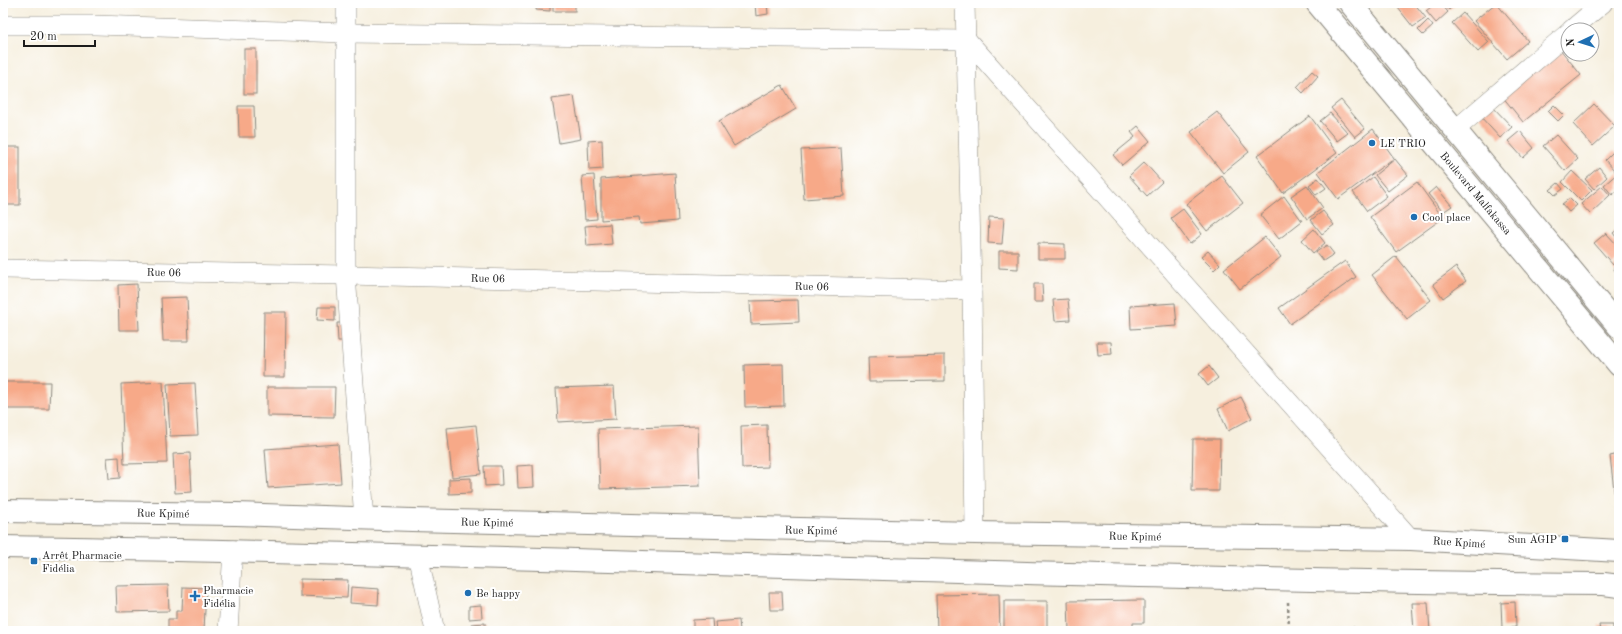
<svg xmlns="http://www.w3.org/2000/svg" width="1622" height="634" font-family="'Old Standard TT',serif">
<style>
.building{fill:#f7a988}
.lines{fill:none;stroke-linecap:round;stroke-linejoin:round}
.street-casing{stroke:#89867d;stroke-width:20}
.secondary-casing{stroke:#89867d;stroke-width:24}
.path{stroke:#89867d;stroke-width:2.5;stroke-dasharray:3 3;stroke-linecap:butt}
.street{stroke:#fff;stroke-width:19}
.secondary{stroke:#fff;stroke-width:22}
.poi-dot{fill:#1f6fb2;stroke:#fff;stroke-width:1.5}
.labels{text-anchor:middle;stroke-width:4;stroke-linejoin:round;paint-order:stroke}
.poi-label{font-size:11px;fill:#1c1c1c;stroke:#fff;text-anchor:start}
.street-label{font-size:11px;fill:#1c1c1c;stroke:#fff}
</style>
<rect width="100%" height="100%" fill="#fff"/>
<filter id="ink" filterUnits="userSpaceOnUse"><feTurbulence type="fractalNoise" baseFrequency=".025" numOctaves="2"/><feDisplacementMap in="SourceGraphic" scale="8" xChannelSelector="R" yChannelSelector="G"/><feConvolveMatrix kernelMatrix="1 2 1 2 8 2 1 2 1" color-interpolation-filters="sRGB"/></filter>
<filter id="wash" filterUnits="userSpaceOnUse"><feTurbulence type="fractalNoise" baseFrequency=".012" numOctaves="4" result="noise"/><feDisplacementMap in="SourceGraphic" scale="16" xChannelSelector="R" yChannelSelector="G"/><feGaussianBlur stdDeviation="0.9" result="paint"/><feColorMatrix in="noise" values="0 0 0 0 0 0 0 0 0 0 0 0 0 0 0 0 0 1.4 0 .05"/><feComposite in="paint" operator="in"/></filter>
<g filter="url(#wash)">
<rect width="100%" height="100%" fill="#f6efde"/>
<g id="blocks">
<g class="building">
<path d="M537 3H550V11L536 10Z"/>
<rect x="553" y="3" width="22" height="8"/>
<path d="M755 3H767L768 14 756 16Z"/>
<path d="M1405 3H1414L1426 18 1413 27 1398 8Z"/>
<path d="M1436 3H1440L1448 12 1436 23 1426 11Z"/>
<path d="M1443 3H1456L1449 10Z"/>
<path d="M1496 3 1528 41 1507 59 1474 21Z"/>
<path d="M1463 13 1489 42 1478 52 1452 23Z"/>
<path d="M1428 20 1433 26 1423 35 1418 30Z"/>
<rect x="244" y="49" width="12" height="45"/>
<path d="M1560 49 1581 75 1523 122 1502 96Z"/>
<path d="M3 67H7L5 138H3Z"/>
<path d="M1312 71 1318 76 1303 93 1297 87Z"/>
<path d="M782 85 796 109 734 146 719 121Z"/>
<path d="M574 96 581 139 559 143 552 99Z"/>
<path d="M1341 100 1365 129 1355 137 1331 108Z"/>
<path d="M1594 104 1615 126 1593 146 1573 124Z"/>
<path d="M1491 105 1512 127 1500 138 1480 116Z"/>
<path d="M1554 105 1564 115 1558 121 1548 111Z"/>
<path d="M238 106H254L255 137H239Z"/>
<path d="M1217 112 1249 152 1223 173 1191 132Z"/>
<path d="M1330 113 1348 133 1337 141 1320 121Z"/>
<path d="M1310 116 1337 153 1283 193 1257 156Z"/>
<path d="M1138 126 1150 141 1122 165 1113 155 1135 137 1131 132Z"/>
<path d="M1373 129 1394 158 1338 199 1318 172Z"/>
<path d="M1520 131 1534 148 1523 158 1508 141Z"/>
<path d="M1556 135 1578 159 1565 171 1543 146Z"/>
<path d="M602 140 603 169 589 170 588 141Z"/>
<rect x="3" y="147" width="17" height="58"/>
<path d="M841 148 844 196 804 199 801 150Z"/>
<path d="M1614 151 1619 156V167L1615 171 1605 160Z"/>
<path d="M1395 159 1408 175 1388 191 1375 175Z"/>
<path d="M1144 162 1162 182 1147 196 1129 176Z"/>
<path d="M1599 167 1607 177 1594 189 1585 179Z"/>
<path d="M1572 171 1592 190 1581 201 1562 182Z"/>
<path d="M1619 172V189L1612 195 1604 185Z"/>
<path d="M675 173 678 221 640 224 639 217 601 220V179Z"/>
<path d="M594 175 597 219 585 220 582 176Z"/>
<path d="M1222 176 1243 203 1207 231 1186 204Z"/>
<path d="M1373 177 1387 196 1367 211 1353 192Z"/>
<path d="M1318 178 1326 188 1316 195 1309 185Z"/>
<path d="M1417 182 1443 218 1396 252 1370 217Z"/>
<path d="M1558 183 1563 189 1555 195 1550 190Z"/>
<path d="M1307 185 1323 208 1307 219 1291 196Z"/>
<path d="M1602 186 1610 195 1590 214 1581 204Z"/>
<path d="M1436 187 1452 206 1443 212 1428 194Z"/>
<path d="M1284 196 1302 221 1279 239 1260 215Z"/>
<path d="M1570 198 1577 205 1569 212 1562 204Z"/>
<path d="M1183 209 1202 234 1190 244 1171 218Z"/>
<path d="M1323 211 1334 225 1322 234 1311 220Z"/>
<path d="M989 217 1004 218 1002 244 988 243Z"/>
<path d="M610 224 612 244 587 246 585 226Z"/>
<path d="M1619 228V241L1613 233Z"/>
<path d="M1314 229 1325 243 1313 253 1302 240Z"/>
<path d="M1606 233 1619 247V260L1613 265 1594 243Z"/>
<path d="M1265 237 1281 257 1240 289 1224 269Z"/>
<path d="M1038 243 1065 244V259H1038Z"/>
<path d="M1327 245 1334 254 1323 261 1316 252Z"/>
<path d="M999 251H1018V269L999 268Z"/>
<path d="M1208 251 1220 264 1214 270 1201 257Z"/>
<path d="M1396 256 1431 300 1407 319 1372 275Z"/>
<path d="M1345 261 1356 277 1290 324 1279 308Z"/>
<path d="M1619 263V276L1613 268Z"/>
<path d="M1456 267 1466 281 1443 298 1433 284Z"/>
<path d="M137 284 139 330H119L118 285Z"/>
<path d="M1034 284H1042L1043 302H1034Z"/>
<path d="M187 297 189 341H163L161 298Z"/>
<path d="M1068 299 1070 320 1055 321 1053 300Z"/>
<path d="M798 300 799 322 751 324 750 301Z"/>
<path d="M1175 303 1177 326 1131 329 1130 306Z"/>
<path d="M318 307H335V321L317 320Z"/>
<path d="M264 312H286L285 377H263Z"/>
<path d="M337 323H347V341H338Z"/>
<path d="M1097 342H1111L1112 354 1098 355Z"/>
<path d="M945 355V381L869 382 868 357Z"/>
<path d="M783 364 784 406 745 407 744 365Z"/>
<path d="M1209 366 1218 378 1208 386 1199 374Z"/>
<path d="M3 382H50L49 409H3Z"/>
<path d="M163 382 167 463 124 464 121 384Z"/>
<path d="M195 383 198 435 170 436 167 384Z"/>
<path d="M614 386 616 419 558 422 556 388Z"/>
<path d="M267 387H335L334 417 267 416Z"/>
<path d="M1241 397 1252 418 1228 431 1218 409Z"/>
<path d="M476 425 481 474 452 477 447 428Z"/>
<path d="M767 425 768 467 742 468 741 426Z"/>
<path d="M698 426 700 486 600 489 598 429Z"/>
<path d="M1193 439H1220L1219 491H1192Z"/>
<path d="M338 444 341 483 268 488 265 449Z"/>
<path d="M190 453 192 492 175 493 173 454Z"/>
<path d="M1619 454V499H1615L1610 456Z"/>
<path d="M119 457 120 478 109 479 107 458Z"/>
<path d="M533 465 534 487 518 488 517 466Z"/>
<path d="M484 466H501L502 485 485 486Z"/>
<path d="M471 478V493L449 494V479Z"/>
<path d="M300 579 348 580 347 598 300 596Z"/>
<path d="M168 585 169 611 117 612 116 586Z"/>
<path d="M183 587 206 588 204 631H168V619H176V611H182Z"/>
<path d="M351 587 379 589 378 605 350 603Z"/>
<path d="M769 592H782L783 610H770Z"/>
<path d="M999 594 1000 631H937L936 595Z"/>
<path d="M1144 600V623H1133V631H1069L1068 601Z"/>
<rect x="1004" y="601" width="43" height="30"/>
<path d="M1515 602 1516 627 1502 628 1501 603Z"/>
<path d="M1412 603H1428L1430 631H1414Z"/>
<path d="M481 605 482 618 469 619V606Z"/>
<path d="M712 619 713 631H693V620Z"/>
<path d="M739 620 740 631H716L715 622Z"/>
<path d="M485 623V631H472L471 624Z"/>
<path d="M1599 625H1613V631H1600Z"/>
<path d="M1354 627V631H1338V628Z"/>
</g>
</g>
</g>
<g filter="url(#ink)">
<use href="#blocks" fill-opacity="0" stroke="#89867d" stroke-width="1"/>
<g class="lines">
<g class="street-casing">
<g id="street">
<path d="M346 3V275L364 519"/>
<path d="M965 3 972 290 975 533"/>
<path d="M3 25H95L347 33 967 40 1411 539"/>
<path d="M1571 30 1603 3"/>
<path d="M1455 130 1568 33"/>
<path d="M3 269 346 275 972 290"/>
<path d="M418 555 435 631"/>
<path d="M228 631 233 550"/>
</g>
</g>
<g class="secondary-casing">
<g id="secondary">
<path d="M1317 3 1619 365"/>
<path d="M1350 3 1619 327"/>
<path d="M3 511 236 514 412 520 975 533 1411 539 1619 551"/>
<path d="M3 547C537 554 1070 580 1604 584L1619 586"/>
</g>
</g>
<path class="path" d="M1288 602 1289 631"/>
<use href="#street" class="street"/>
<use href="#secondary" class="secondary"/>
</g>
</g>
<g class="poi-dot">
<circle cx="1372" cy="143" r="4"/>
<circle cx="1414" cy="217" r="4"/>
<rect x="1561" y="535" width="8" height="8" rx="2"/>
<rect x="30" y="557" width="8" height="8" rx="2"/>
<circle cx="468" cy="593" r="4"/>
<path d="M193 590h4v4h4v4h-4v4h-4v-4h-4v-4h4z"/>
</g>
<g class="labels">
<g class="poi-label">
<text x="1380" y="147">LE TRIO</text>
<text x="1422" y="221">Cool place</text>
<text x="1557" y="543" text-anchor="end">Sun AGIP</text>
<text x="42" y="559">Arrêt Pharmacie<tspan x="42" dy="13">Fidélia</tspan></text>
<text x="203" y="594">Pharmacie<tspan x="203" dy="13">Fidélia</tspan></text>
<text x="476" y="597">Be happy</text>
</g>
<g class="street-label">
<text transform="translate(1476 193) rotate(50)" y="4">Boulevard Malfakassa</text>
<text transform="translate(164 272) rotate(1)" y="4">Rue 06</text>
<text transform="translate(488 278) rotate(1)" y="4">Rue 06</text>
<text transform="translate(812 286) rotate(1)" y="4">Rue 06</text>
<text transform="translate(163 513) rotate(1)" y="4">Rue Kpimé</text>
<text transform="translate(487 522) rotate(1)" y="4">Rue Kpimé</text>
<text transform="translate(811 530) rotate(1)" y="4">Rue Kpimé</text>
<text transform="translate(1135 536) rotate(1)" y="4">Rue Kpimé</text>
<text transform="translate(1459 542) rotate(4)" y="4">Rue Kpimé</text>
</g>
</g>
<rect width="1622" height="634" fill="none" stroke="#fff" stroke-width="16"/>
<g transform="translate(1580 42) rotate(266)"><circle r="19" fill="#ffffff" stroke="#a4a4a4"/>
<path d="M0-3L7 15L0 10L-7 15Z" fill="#1f6fb2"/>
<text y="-6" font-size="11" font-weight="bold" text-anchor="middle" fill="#1c1c1c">N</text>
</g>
<path d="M24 40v6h71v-6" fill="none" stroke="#1c1c1c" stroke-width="2"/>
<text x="30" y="40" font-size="12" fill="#1c1c1c" stroke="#ffffff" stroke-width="3" paint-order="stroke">20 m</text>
</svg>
